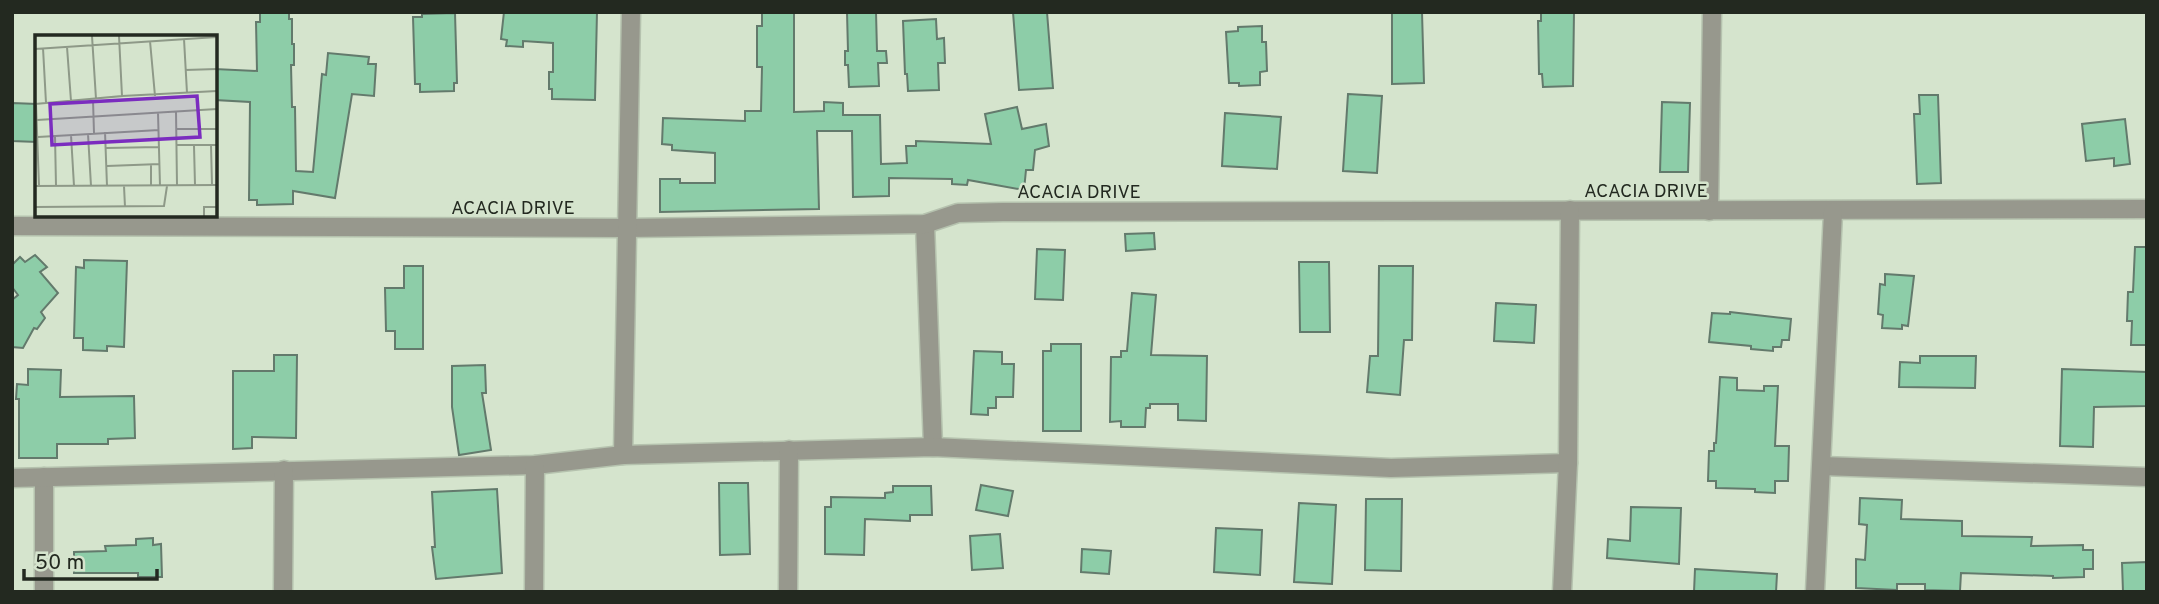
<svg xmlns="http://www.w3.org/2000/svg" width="2159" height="604" font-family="Overpass,sans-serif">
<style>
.building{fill:#8dcda8;stroke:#637a6c;stroke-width:2}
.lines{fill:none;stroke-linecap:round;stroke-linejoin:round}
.minor-casing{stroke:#b5c2ae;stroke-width:21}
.minor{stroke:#97988d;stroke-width:18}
.labels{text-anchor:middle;stroke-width:5;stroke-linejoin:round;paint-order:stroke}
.street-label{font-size:19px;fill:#232920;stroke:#d5e4cd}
.inset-road{fill:none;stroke:#8e9988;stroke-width:2}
.view{fill:#7b2cbf;fill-opacity:0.15;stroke:#7b2cbf;stroke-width:3.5}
.inset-edge{fill:none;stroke:#232920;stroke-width:3.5}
</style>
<rect width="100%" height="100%" fill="#d5e4cd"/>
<g class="building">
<path d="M289 12V19H292V44H294V65H291L292 107H295L296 171 313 172 322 74 326 75 328 53 369 57 368 64H376L374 96 352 94 335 198 293 191V204L257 205V200H249L250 102 215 100V69L257 71 256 22H260V13Z"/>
<path d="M504 12H597L595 100 552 99V89H549V72H553V43L523 41V47L506 46 507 40 501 39Z"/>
<path d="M762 12H794V112L824 111V102L843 103V115H880L881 164 907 163 906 146H916V141L991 144 985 114 1017 107 1022 129 1046 124 1049 146 1035 150 1033 170H1026L1024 190 968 180 967 185 952 184V179L889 178V196L853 197 852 131H817L819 209 660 212V179H680V183H715V153L672 150V145L662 144 663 118 745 121V111H761L762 67H757V26H762Z"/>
<path d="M847 12H876L877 51H886L887 63H878L879 86 849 87 848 65H845V51H848Z"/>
<path d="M1013 12H1047L1053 88 1019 90Z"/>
<path d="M1392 12H1422L1424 83 1392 84Z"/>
<path d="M1541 12H1574L1573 86 1543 87 1542 74H1539L1538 21H1541Z"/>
<path d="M455 13 457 83H454V91L420 92V84H415L413 17H422V14Z"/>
<path d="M936 19 937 39 944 38 945 63H938L939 90 908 91 907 74H905L903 21Z"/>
<path d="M1262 26V42H1266L1267 71 1260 72V85L1239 86V83H1229L1226 32 1238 31V27Z"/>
<path d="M1348 94 1382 96 1377 173 1343 171Z"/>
<path d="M1919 95H1938L1941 183 1917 184 1914 114H1920Z"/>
<path d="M1662 102 1690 103 1688 172H1660Z"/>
<path d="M12 103 37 104V142L12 141Z"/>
<path d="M1225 113 1281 117 1277 169 1222 166Z"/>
<path d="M2125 119 2130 164 2114 166V158L2086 161 2082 124Z"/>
<path d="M1154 233 1155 249 1126 251 1125 234Z"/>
<path d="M2135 247H2147V345H2131L2132 321H2127L2128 292H2133Z"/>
<path d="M1037 249 1065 250 1063 300 1035 299Z"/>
<path d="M35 255 47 267 40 272 58 293 41 312 45 318 37 329 34 328 23 348 12 347V300L18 295 12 287V265L20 257 25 262Z"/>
<path d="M84 260 127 261 124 347 107 346V351L83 350V338H74L76 267 84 268Z"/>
<path d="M1299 262H1329L1330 332H1300Z"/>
<path d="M404 266H423V349H395V331H386L385 288H404Z"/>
<path d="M1379 266H1413L1412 340H1404L1400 395 1367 392 1370 356H1378Z"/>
<path d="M1885 274 1914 276 1908 326 1902 325V329L1882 328 1883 315 1878 314 1880 284 1885 285Z"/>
<path d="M1132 293 1156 295 1151 355 1207 356 1206 421 1178 420V404H1150V408H1146L1145 427H1121V421L1110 422 1111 357H1121V351H1127Z"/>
<path d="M1496 303 1536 305 1534 343 1494 341Z"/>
<path d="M1730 312 1791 319 1789 340H1782L1781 347H1773V351L1751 349V346L1709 342 1712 313 1730 314Z"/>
<path d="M1051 344H1081V431H1043V351H1051Z"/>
<path d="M974 351 1002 352V364H1014L1013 397H996V408H988V415L971 414Z"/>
<path d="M274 355H297L296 438 252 437V448L233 449V371H274Z"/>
<path d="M1920 356H1976L1975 388 1899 387 1900 362 1920 363Z"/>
<path d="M485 365 486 393H482L491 450 459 455 452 407V366Z"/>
<path d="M28 369 61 370 60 397 134 396 135 438 108 439V444H57V458H19V399H16L17 384 28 385Z"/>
<path d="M2062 369 2147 372V406L2094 407 2093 447 2060 446Z"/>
<path d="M1720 377 1737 378V390L1764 391V386H1778L1775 446H1789L1788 481H1775V493L1755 492V489L1716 488V481H1708L1709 451H1714V443H1716Z"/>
<path d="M719 483H748L750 554 720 555Z"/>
<path d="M981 485 1013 491 1008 516 976 510Z"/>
<path d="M893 486H931L932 515H910V521L865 519 864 555 825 554V507H831V497L885 498V493L893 492Z"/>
<path d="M497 489 502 573 436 579 432 547H435L432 492Z"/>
<path d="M1860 498 1902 500 1901 519 1962 521V536L2032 537 2031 546 2083 545V550H2093V569H2084V577L2053 578V576L1961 573 1960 591 1925 590V584H1897V590L1856 588V559L1865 560 1867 525 1859 524Z"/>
<path d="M1366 499H1402L1401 571 1365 570Z"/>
<path d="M1299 503 1336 505 1332 584 1294 582Z"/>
<path d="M1631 507 1681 508 1679 564 1607 558 1608 539 1630 541Z"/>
<path d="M1216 528 1262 530 1260 575 1214 572Z"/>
<path d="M1000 534 1003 568 972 570 970 536Z"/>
<path d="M153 538V545L161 544 162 577H138V573H74V552L106 551 105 546 136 545V539Z"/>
<path d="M1082 549 1111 551 1109 574 1081 572Z"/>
<path d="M2147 562V592H2123L2122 563Z"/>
<path d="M1695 569 1777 574 1776 592H1694Z"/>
</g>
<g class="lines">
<g class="minor-casing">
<g id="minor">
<path d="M1709 211 1712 12"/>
<path d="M925 224 933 447"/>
<path d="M12 226 626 228 925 224 958 213 1003 212C1384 211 1765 213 2147 209"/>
<path d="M623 455 631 12"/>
<path d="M1822 466 2147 477"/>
<path d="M44 477V592"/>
<path d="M12 478 535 465 623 455 933 447 1391 468 1568 463"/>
<path d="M283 592 284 470"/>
<path d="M534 592 535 465"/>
<path d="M788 592 789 450"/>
<path d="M1562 592 1568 463 1570 210"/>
<path d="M1815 592 1833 212"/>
</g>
</g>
<use href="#minor" class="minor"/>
</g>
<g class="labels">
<g class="street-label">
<text x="1646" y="197">ACACIA DRIVE</text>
<text x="1079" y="198">ACACIA DRIVE</text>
<text x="513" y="214">ACACIA DRIVE</text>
</g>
</g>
<g transform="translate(35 35)">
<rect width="182" height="182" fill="#d5e4cd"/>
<path class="inset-road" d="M57 1 61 64M149 4 152 58M115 6 120 61M32 12 36 66M8 13 11 68M0 14 182 2M150 35 182 34M87 61 182 56M58 65 59 98M0 69 87 61 84 1M1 69 4 151M141 77 142 150M123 78 125 151M2 85 182 74M141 94H182M70 97 72 151M53 99 56 151M36 100 39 151M20 101 21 151M3 102 124 95M141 110H182M176 110 177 150M159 111 160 150M71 113 124 112M116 129V151M72 131 125 129M0 151 182 150M89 151 90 172M0 172 129 171 132 151M169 181V172H182"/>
<path class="view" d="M162 61 165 102 17 110 15 69Z"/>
<rect width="182" height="182" class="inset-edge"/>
</g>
<rect width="2159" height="604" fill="none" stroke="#232920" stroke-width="28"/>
<path d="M24 569v10h133v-10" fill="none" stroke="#232920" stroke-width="3.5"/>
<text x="35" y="569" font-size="21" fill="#232920" stroke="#d5e4cd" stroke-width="5" paint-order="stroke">50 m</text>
</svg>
